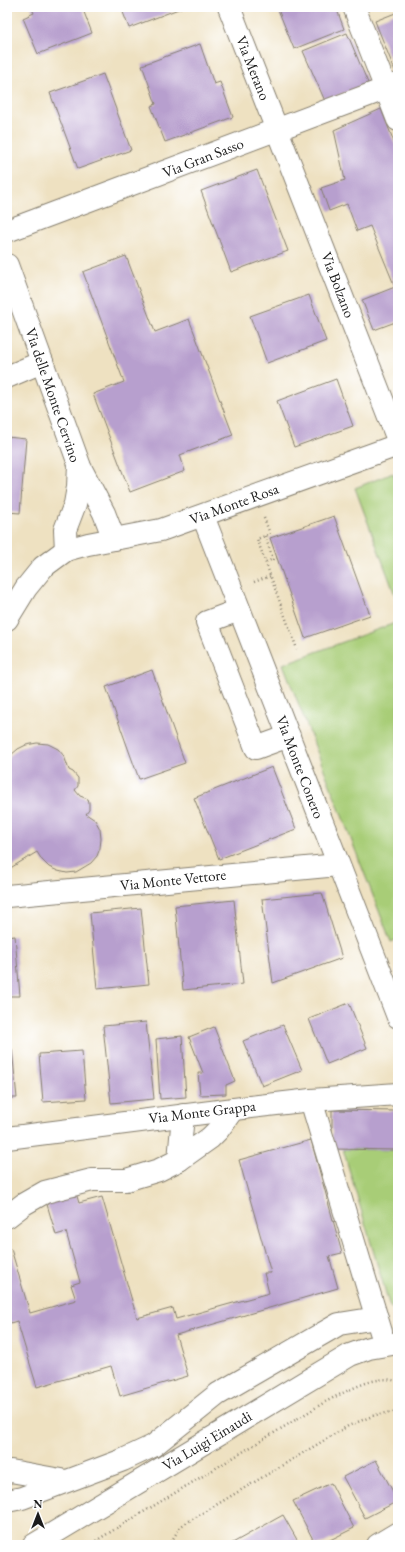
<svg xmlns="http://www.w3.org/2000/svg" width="405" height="1552" font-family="'EB Garamond',serif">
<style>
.green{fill:#a8cd77;stroke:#62744a}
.building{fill:#b79fce}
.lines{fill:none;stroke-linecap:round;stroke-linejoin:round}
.minor-casing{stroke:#857e6e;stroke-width:24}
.path{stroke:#857e6e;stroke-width:2.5;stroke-dasharray:1 3;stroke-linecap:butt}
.minor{stroke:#fff;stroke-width:22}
.labels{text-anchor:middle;stroke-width:3.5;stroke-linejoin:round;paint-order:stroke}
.street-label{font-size:15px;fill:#1c1c1c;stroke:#fff}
</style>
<rect width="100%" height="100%" fill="#fff"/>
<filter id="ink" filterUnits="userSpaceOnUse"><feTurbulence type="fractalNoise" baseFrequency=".025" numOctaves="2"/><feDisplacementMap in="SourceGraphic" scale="8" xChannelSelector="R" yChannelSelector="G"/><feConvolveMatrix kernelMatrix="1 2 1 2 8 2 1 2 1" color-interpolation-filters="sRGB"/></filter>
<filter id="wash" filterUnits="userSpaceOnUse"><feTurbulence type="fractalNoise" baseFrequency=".012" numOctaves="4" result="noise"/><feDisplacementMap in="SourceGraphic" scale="16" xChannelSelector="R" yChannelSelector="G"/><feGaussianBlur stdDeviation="0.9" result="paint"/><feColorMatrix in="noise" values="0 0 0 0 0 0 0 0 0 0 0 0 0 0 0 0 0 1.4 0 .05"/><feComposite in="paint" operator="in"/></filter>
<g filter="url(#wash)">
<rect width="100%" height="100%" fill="#eee1c1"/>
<g class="green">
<path d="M393 473 398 487V603L355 488Z"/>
<path d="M398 622V939L391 942 283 664Z"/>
<path d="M343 1149 398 1150V1312L390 1307Z"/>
</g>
<g id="blocks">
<g class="building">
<path d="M31 7H82L92 33 38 54 23 18 34 13Z"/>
<path d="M121 7H181V8L129 28Z"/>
<path d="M277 7H336L344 29 294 49Z"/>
<path d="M398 12V70L395 71 375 21Z"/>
<path d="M347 33 368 83 325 101 303 51Z"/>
<path d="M200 44 214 84 220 82 233 117 165 142 151 106 156 104 142 65Z"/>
<path d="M103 74 131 150 78 169 50 93Z"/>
<path d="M381 109 398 152V321L374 330 362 300 395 287 370 226 357 231 347 204 329 211 321 188 345 180 334 130Z"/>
<path d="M257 170 288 251 231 272 201 191Z"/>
<path d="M126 256 155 332 189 319 233 435 180 455 185 471 130 492 93 394 124 382 83 272Z"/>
<path d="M309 295 326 341 267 363 250 316Z"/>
<path d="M336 379 353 426 294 447 277 401Z"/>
<path d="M7 437 26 439 20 513 7 512Z"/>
<path d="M334 516 370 615 305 638 270 538Z"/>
<path d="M152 670 185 763 139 779 106 687Z"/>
<path d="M37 743 48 744 58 749 64 756 69 770 73 772 78 778V786L75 790 80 796 88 799 89 802V810L86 814 95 820 100 829 101 839 100 848 97 856 91 863 76 872 67 873 58 871 49 867 42 860 37 852 7 870V762L11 755 18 749 26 745Z"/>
<path d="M272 767 296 829 219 859 194 798Z"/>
<path d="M322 893 342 958 273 983 262 899Z"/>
<path d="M234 900 243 984 183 990 175 906Z"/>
<path d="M141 908 149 984 97 989 90 913Z"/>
<path d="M15 936 20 996H7V937Z"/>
<path d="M349 1003 367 1048 327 1064 309 1019Z"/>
<path d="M146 1022 154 1099 111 1103 103 1026Z"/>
<path d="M283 1025 302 1070 262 1086 243 1041Z"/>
<path d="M214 1027 235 1081 226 1085V1094L200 1095 198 1073H203L189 1037Z"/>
<path d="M182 1036 186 1097 160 1099 156 1039Z"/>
<path d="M12 1049 17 1098H7V1050Z"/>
<path d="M82 1051 86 1099 43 1102 39 1054Z"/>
<path d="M332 1110 398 1111V1150L332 1149Z"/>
<path d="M311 1140 342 1253 329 1256 338 1288 176 1335 188 1376 120 1396 111 1366 37 1387 17 1321 7 1324V1250L11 1249 30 1313 76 1300 71 1285 80 1282 66 1232 56 1235 46 1201 76 1193 79 1203 102 1197 137 1318 173 1308 176 1319 269 1293 264 1273H271L239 1160Z"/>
<path d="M376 1460 398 1501 365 1518 343 1477Z"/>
<path d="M331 1483 354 1528 320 1545H316L293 1501Z"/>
<path d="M283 1515 300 1545H229Z"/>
</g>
</g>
</g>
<g filter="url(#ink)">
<use href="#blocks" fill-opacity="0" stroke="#857e6e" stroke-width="1"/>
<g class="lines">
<g class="minor-casing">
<g id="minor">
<path d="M229 7 398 440"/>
<path d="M354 7 398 120"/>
<path d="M7 231 398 84"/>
<path d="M7 265 79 464 78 487 75 504 65 530 66 550"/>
<path d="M7 377 42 362"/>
<path d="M79 465 104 513 114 539"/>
<path d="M203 516 398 1017"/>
<path d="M239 610 207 622 256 748 289 736"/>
<path d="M7 619 26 588 43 567 66 550 88 544 161 530 398 445"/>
<path d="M7 896 338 865"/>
<path d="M311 1100 381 1332"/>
<path d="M183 1115 179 1160 210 1138 218 1130 233 1109"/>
<path d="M7 1138 250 1107 311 1100 398 1094"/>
<path d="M7 1217 24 1204 45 1192 92 1180H126L159 1170 179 1160"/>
<path d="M7 1472 11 1471 66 1481"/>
<path d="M7 1501 22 1498 123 1460 153 1446 218 1394 339 1324 377 1318"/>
<path d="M34 1545 350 1355 369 1348 398 1343"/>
<path d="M378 1545 398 1533"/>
</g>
</g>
<g class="path">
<path d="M264 518 270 534 257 539 297 649"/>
<path d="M265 536 273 559 277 558"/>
<path d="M266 562 273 559"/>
<path d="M254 582 271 576"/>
<path d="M89 1545 325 1402C344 1393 377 1372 398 1382"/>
<path d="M169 1545 181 1526 348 1426 375 1415 398 1411"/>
</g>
<use href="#minor" class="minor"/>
</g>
</g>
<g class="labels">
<g class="street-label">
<text transform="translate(253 68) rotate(68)" y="5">Via Merano</text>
<text transform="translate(203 158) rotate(-21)" y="5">Via Gran Sasso</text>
<text transform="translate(338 285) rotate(69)" y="5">Via Bolzano</text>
<text transform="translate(53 395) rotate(71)" y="5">Via delle Monte Cervino</text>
<text transform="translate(234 504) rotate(-20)" y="5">Via Monte Rosa</text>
<text transform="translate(300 767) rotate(69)" y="5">Via Monte Conero</text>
<text transform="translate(173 880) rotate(-6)" y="5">Via Monte Vettore</text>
<text transform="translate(202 1112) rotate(-7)" y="5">Via Monte Grappa</text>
<text transform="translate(207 1441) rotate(-31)" y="5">Via Luigi Einaudi</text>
</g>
</g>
<rect width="405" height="1552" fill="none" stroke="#fff" stroke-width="24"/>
<g transform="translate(38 1514)" stroke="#ffffff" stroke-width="3" paint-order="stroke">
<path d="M0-3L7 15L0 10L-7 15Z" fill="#1c1c1c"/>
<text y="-6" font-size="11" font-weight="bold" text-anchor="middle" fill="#1c1c1c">N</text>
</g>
</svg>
